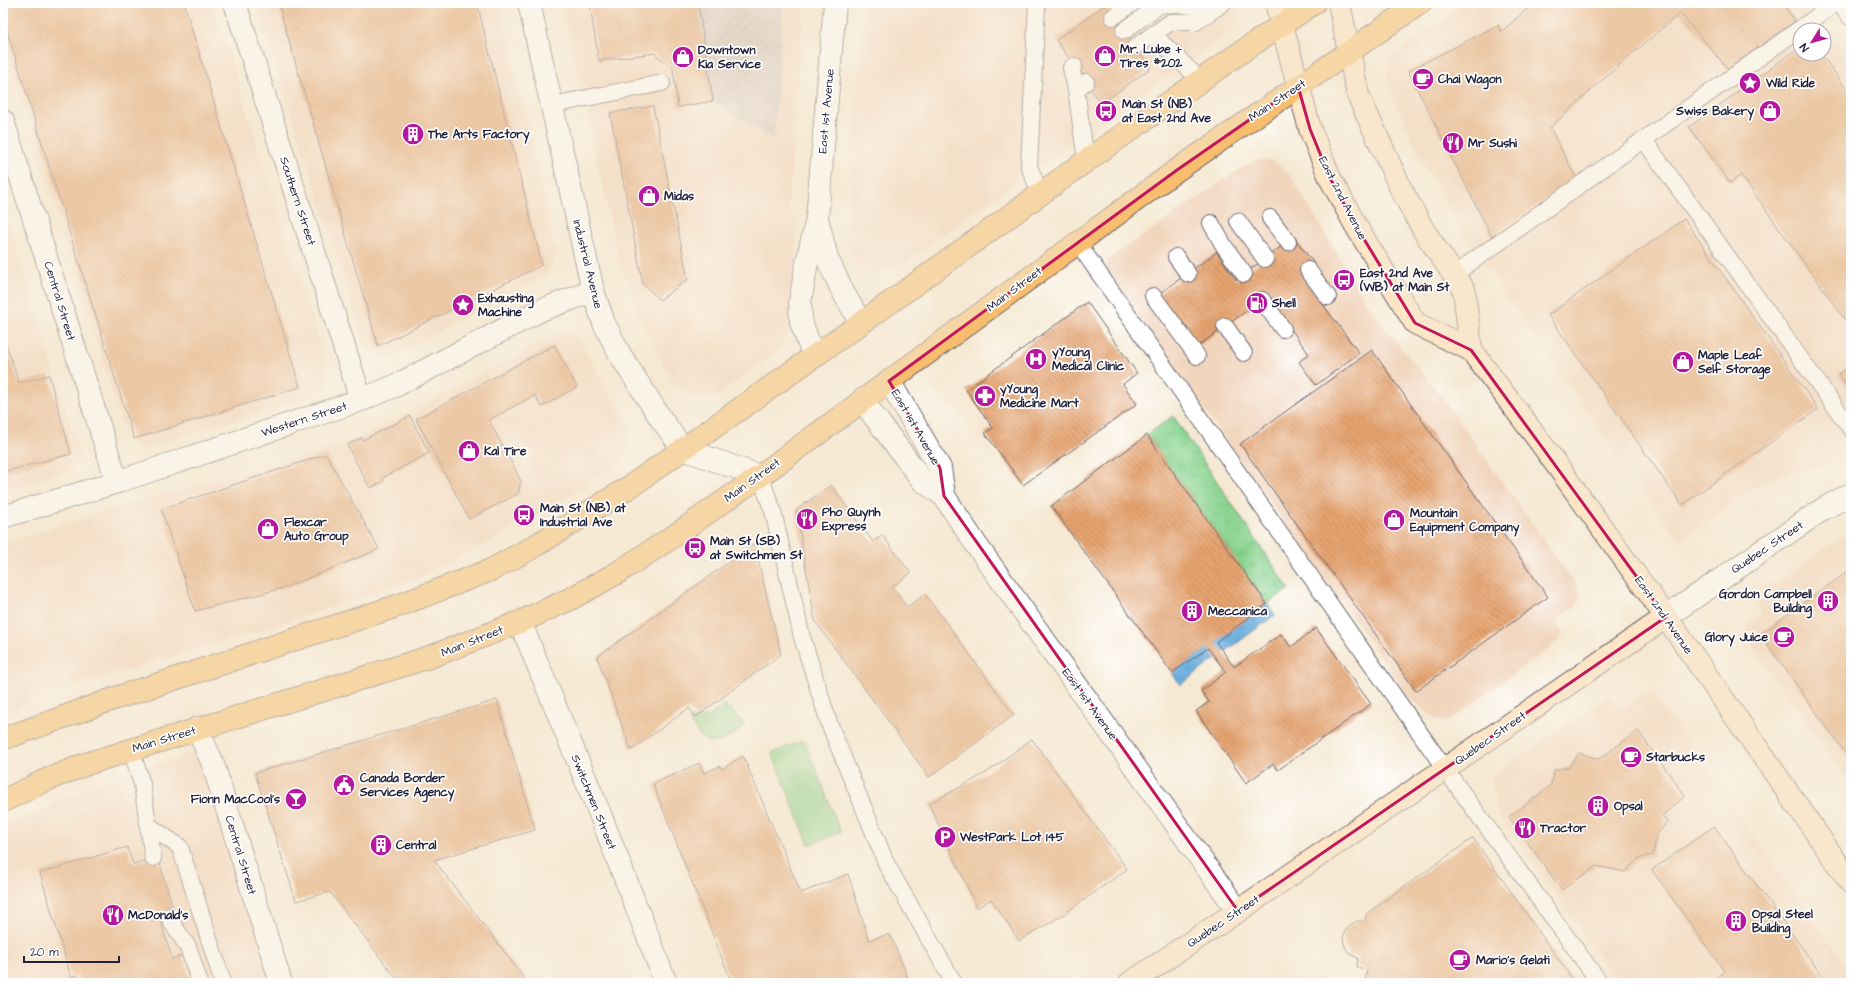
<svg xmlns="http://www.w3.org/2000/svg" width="1854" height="986" font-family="'Architects Daughter',sans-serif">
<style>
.built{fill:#f1d5bd;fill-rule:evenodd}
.industrial{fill:url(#industrial-furrows)}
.grass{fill:url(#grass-tufts);stroke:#567a65}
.park{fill:url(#park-crowns);stroke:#567a65}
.garden{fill:#89d38f;stroke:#567a65}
.water{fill:url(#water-ripples);stroke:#44688c}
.building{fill:url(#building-back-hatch)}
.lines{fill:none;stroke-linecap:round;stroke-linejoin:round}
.service-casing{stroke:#6c6870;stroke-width:18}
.minor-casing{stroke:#6c6870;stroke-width:24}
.secondary-casing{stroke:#6c6870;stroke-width:24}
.primary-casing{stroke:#6c6870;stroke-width:24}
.service{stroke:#fff;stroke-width:16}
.minor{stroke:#fff;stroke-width:22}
.secondary{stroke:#fde5c5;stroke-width:22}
.primary{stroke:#f9be6d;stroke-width:22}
.marked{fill:none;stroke:#c2185b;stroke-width:3;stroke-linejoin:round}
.labels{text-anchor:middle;stroke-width:3.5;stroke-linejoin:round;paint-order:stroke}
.poi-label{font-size:12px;font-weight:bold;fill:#22223b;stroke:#fff;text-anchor:start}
.street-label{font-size:12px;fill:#22223b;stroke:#fff}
</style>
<defs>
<pattern id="industrial-furrows" width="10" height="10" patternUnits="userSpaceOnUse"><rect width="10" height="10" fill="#cec1ba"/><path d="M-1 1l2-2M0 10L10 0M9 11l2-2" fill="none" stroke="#b1a6a1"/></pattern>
<pattern id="grass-tufts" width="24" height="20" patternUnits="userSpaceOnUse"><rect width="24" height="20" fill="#89d38f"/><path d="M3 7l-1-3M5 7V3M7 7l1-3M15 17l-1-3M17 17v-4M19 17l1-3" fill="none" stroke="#76b57c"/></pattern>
<pattern id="park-crowns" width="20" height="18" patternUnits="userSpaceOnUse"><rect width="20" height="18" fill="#89d38f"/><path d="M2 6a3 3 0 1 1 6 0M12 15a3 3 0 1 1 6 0" fill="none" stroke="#76b57c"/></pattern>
<pattern id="water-ripples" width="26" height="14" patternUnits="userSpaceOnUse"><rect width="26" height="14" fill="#67adde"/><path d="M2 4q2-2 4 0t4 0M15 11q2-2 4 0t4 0" fill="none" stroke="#548cb5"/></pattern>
<pattern id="building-back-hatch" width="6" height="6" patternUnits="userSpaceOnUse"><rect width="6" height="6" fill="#e6a470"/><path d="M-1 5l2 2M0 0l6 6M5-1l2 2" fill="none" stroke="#ba855d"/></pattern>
</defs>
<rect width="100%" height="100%" fill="#fff"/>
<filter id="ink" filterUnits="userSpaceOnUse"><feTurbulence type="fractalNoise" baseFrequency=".025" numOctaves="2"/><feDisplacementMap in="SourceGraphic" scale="8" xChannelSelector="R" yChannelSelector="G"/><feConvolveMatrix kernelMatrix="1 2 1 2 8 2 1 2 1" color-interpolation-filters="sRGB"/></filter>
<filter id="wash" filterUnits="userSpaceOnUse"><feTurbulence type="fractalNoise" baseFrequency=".012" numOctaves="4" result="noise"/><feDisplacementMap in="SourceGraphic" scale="16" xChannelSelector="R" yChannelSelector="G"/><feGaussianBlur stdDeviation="0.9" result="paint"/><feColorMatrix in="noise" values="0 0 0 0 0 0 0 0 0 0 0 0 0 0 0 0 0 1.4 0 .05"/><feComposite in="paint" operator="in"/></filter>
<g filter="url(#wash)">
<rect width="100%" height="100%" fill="#f5e9d3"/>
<g class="built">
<path d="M3 3H213L330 377 329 383 320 392 316 395 145 448 133 445 126 438 3 34Z"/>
<path d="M256 3H500L555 250 556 257 547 274 391 357 367 350Z"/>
<path d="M562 3H804L788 211 798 223 789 330 785 340 776 353 720 394 712 398 692 396 680 389 674 383 667 372 641 322 617 252Z"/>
<path d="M865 3H1237V19L1234 28 1226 35 1014 184 906 262 879 273 861 271 850 254 847 240 846 229Z"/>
<path d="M1465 3H1806L1851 66V459L1783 474 1764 481 1683 539 1677 536 1667 526 1467 239 1422 160 1394 100 1387 75 1388 65 1393 56ZM1800 30H1824V54H1800Z"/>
<path d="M1258 160H1267L1278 164 1290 175 1365 300 1384 327 1442 397 1580 591 1578 604 1556 621 1563 635 1557 642 1447 722 1438 721 1411 699 1106 272V266L1110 258 1245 166Z"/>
<path d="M3 205 79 453 77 465 69 470 3 491Z"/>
<path d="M558 331 572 334 581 342 629 429 631 442 625 454 618 464 548 509 484 545 415 578 275 626 53 692 3 713V544L93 514 347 444 552 337Z"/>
<path d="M1851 530V785L1749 642 1746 634 1748 623 1761 613 1752 596 1762 585 1777 583Z"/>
<path d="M1643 693H1649L1655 696 1660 703 1851 972V983H1618L1498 814 1491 777 1608 696 1619 710Z"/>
<path d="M194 752 203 757 273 983H3V827L93 786Z"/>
</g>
<path class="industrial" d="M698 3H783L774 140 713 101Z"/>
<path class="grass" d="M1173 416 1289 589 1267 604 1147 435Z"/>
<path class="park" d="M725 704 745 725C735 734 715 750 702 738 697 733 693 726 689 720L711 715Z"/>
<path class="garden" d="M804 740 841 832 809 845 772 753Z"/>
<path class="water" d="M1267 604 1275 615 1180 685 1172 673Z"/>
<g id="blocks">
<g class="building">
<path d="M3 3H184L300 387 134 439 3 18Z"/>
<path d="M278 3H477L542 265 378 346Z"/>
<path d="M608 3H698L713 101 678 107 673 68 654 53 599 61 590 6Z"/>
<path d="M1534 3H1783L1795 21 1728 69 1680 13 1600 82 1550 128 1576 178 1492 237 1408 71 1498 25 1501 32Z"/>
<path d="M1105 5 1151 68 1101 104 1056 40Z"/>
<path d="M1800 47V54H1821L1851 95V328L1741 175 1730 183 1689 127Z"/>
<path d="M653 106 688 279 660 300 643 284 610 113Z"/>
<path d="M1684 219 1818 409 1682 505 1548 315Z"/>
<path d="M1294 237 1315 265 1301 275 1359 353 1316 385 1299 362 1309 354 1267 296 1194 349 1156 296 1217 252 1236 280Z"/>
<path d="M1087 302 1137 373 1123 384 1137 404 1023 485 985 433 993 428 966 390Z"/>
<path d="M3 335 19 383 49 375 71 454 3 472Z"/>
<path d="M554 345 577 387 541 407 535 395 489 420 521 481 518 494 469 519 416 419Z"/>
<path d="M1372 350 1548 597 1416 691 1240 444Z"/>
<path d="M1851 365V393L1838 374Z"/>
<path d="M410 416 429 453 382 478 384 481 370 488 347 445 361 438 363 440Z"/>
<path d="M1147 435 1267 604 1216 642 1234 667 1281 634 1291 647 1316 628 1371 704 1278 770 1273 764 1246 783 1196 711 1209 702 1201 691 1226 672 1208 648 1172 673 1051 506Z"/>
<path d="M326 454 379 549 287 587 195 611 161 509Z"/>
<path d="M831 485 873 542 882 535 911 573 892 587 907 607 925 594 1014 715 929 777 815 621 796 510Z"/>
<path d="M754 544 781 654 696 717 689 708 631 750 597 657Z"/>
<path d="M1851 569V761L1760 634Z"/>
<path d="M497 700 535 830 434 860 528 983H400L330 892 296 901 255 773Z"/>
<path d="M1638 731 1685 796 1662 816 1667 822 1656 836 1653 855 1639 858 1625 872 1596 866 1562 890 1509 817 1551 785 1554 770 1569 767 1579 753 1599 759Z"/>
<path d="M1032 739 1127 869 1063 915 1019 941 991 899 977 908 929 804 986 773Z"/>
<path d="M743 756 801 893 848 874 869 940 890 934 910 983H732L653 784 699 763 704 773 720 766 722 769Z"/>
<path d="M1714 826 1826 981 1823 983H1709L1725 972 1652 870Z"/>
<path d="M1473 838 1575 983H1366L1365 981 1367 970 1357 967 1358 958 1350 954 1345 947 1343 938 1345 931 1350 925 1357 921H1365L1366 914Z"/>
<path d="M127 847 133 864 158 857 175 915 160 919 172 959 182 955 191 983H79L77 975 71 977 40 873Z"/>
</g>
</g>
</g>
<g filter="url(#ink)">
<use href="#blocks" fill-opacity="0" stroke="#6c6870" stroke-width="1"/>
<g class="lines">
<g class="service-casing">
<g id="service">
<path d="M1037 3 1029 166 1040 194"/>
<path d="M1113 17 1133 3"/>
<path d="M1124 31 1159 5 1173 4 1216 8"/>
<path d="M1153 34 1200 80"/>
<path d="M1135 47 1171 22H1196L1223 3"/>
<path d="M1074 66 1071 68 1076 89"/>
<path d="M1086 82 1076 89 1086 161"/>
<path d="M552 105 662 83"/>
<path d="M1644 140 1851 429"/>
<path d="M1270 218 1288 242"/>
<path d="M1238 221 1265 259"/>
<path d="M1211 223 1224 246 1244 274"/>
<path d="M1077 242 1445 769 1600 983"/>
<path d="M1176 257 1188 274"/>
<path d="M1308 270 1328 297"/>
<path d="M1453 275 1836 3"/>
<path d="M1153 296 1197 356"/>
<path d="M1262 300 1283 329"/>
<path d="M1225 326 1244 353"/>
<path d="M760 476 773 511 802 637 829 723 887 865 954 983"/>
<path d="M131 749 142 784 153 858"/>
<path d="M148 825 180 847 223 983"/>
<path d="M169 916 172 923 188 947 200 983"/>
</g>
</g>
<g class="minor-casing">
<g id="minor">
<path d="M235 3 361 400"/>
<path d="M529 3 593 291 604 323 619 353 661 419 683 449 760 476"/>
<path d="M1843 3 1851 14"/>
<path d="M3 121 117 482"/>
<path d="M818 222 827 258 843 292 861 323"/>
<path d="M814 357 801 322 800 302 807 262 817 219 835 3"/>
<path d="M889 381 940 468 944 496"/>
<path d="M862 400 922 480 944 496 977 546 1238 911"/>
<path d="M3 517 117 482 361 400 397 385 541 310 593 291"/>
<path d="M1666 617 1823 509 1851 494"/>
<path d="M520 622 600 814 666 983"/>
<path d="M197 728 213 764 281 983"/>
</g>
</g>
<g class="secondary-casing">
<g id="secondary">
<path d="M1276 3 1310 129 1330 178 1356 226 1415 323 1471 350 1540 442 1666 617 1851 883"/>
<path d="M1339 3 1358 95 1401 189 1424 231 1464 290 1471 350"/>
<path d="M1130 983 1238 911 1666 617"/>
</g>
</g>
<g class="primary-casing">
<g id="primary">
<path d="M3 739 116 698 400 605 491 570 535 546 631 486 874 314 1086 161 1234 57 1314 3"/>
<path d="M3 801 46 780 89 763 430 657 520 622 572 598 617 573 674 536 760 476 1177 170 1420 3"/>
</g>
</g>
<use href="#service" class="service"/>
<use href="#minor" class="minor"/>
<use href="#secondary" class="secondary"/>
<use href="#primary" class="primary"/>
</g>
</g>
<path d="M0 0H1854V986H0ZM1298 86 1310 129 1330 178 1356 226 1415 323 1471 350 1666 617 1238 911 944 496 940 468 889 381 1177 170Z" fill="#f5e9d3" fill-opacity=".55" fill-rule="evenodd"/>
<path class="marked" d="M1298 86 1310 129 1330 178 1356 226 1415 323 1471 350 1666 617 1238 911 944 496 940 468 889 381 1177 170Z"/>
<defs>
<g id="shop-disc" transform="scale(1.15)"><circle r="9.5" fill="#b5179e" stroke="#fff"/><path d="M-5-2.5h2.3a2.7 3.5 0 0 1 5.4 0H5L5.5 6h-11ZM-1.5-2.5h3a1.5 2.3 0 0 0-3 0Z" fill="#fff"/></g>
<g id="cafe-disc" transform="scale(1.15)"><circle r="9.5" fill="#b5179e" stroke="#fff"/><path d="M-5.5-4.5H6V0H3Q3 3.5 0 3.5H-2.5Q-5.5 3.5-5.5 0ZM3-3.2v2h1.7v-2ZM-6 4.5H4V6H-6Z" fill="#fff"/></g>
<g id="sight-disc" transform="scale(1.15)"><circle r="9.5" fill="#b5179e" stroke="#fff"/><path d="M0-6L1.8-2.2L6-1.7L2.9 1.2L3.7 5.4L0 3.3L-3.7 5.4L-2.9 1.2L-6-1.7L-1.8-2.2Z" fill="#fff"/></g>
<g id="bus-disc" transform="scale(1.15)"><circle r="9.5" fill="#b5179e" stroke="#fff"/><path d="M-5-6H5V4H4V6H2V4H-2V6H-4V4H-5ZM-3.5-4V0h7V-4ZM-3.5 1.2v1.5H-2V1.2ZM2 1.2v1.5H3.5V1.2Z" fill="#fff"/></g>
<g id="building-disc" transform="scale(1.15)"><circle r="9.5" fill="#b5179e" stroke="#fff"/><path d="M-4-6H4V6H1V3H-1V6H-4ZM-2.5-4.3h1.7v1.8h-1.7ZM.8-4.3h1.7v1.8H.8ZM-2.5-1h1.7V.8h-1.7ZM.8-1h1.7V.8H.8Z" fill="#fff"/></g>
<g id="restaurant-disc" transform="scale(1.15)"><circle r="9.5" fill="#b5179e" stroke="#fff"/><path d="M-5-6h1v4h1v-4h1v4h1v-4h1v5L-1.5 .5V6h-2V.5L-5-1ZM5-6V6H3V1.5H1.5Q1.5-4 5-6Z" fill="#fff"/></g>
<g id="fuel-disc" transform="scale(1.15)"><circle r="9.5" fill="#b5179e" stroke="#fff"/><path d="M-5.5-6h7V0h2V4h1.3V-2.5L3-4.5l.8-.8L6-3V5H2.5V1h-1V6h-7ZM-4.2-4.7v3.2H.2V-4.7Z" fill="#fff"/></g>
<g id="hospital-disc" transform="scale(1.15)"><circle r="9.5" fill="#b5179e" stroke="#fff"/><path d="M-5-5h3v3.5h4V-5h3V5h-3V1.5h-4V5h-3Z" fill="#fff"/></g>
<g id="pharmacy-disc" transform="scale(1.15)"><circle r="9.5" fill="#b5179e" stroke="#fff"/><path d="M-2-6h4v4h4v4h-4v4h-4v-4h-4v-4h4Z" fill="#fff"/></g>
<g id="civic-disc" transform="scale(1.15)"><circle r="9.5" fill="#b5179e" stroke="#fff"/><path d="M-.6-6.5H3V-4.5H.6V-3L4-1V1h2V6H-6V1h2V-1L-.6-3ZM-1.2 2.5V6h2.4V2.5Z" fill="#fff"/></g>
<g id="bar-disc" transform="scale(1.15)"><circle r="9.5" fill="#b5179e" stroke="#fff"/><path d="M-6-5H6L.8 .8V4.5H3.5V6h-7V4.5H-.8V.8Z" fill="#fff"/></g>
<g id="parking-disc" transform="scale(1.15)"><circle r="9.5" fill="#b5179e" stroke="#fff"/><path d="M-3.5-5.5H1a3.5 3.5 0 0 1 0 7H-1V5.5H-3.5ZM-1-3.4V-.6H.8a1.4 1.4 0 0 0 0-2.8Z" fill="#fff"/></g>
</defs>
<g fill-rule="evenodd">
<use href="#shop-disc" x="1105" y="56"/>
<use href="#shop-disc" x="683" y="57"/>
<use href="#cafe-disc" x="1423" y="79"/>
<use href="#sight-disc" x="1750" y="83"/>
<use href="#bus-disc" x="1106" y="111"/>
<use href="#shop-disc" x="1770" y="111"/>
<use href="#building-disc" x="413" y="134"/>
<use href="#restaurant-disc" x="1453" y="143"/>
<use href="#shop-disc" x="649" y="196"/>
<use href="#bus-disc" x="1344" y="280"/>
<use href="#fuel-disc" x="1257" y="303"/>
<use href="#sight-disc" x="463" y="305"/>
<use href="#hospital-disc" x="1036" y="359"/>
<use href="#shop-disc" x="1683" y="362"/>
<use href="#pharmacy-disc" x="985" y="396"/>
<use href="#shop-disc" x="469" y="451"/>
<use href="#bus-disc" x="524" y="515"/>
<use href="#restaurant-disc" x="807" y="519"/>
<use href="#shop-disc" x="1394" y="520"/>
<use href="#shop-disc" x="268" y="529"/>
<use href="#bus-disc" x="695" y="548"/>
<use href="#building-disc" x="1828" y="601"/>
<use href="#building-disc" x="1192" y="611"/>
<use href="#cafe-disc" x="1784" y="637"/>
<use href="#cafe-disc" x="1631" y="757"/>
<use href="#civic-disc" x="344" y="785"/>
<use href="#bar-disc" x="296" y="799"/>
<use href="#building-disc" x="1598" y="806"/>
<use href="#restaurant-disc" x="1525" y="828"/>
<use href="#parking-disc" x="945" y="837"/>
<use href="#building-disc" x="381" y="845"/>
<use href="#restaurant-disc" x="113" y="915"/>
<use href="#building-disc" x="1736" y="921"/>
<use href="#cafe-disc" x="1460" y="960"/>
</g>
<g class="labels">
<g class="poi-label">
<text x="1120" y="53">Mr. Lube +<tspan x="1120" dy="14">Tires #202</tspan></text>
<text x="698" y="54">Downtown<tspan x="698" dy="14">Kia Service</tspan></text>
<text x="1438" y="83">Chai Wagon</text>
<text x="1766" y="87">Wild Ride</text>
<text x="1122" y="108">Main St (NB)<tspan x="1122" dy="14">at East 2nd Ave</tspan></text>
<text x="1754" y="115" text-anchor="end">Swiss Bakery</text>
<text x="428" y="138">The Arts Factory</text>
<text x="1468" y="147">Mr Sushi</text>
<text x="664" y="200">Midas</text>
<text x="1360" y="277">East 2nd Ave<tspan x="1360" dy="14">(WB) at Main St</tspan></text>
<text x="478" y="302">Exhausting<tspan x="478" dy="14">Machine</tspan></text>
<text x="1272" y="307">Shell</text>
<text x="1052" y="356">yYoung<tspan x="1052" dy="14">Medical Clinic</tspan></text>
<text x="1698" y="359">Maple Leaf<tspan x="1698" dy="14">Self Storage</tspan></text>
<text x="1000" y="393">yYoung<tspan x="1000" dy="14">Medicine Mart</tspan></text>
<text x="484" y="455">Kal Tire</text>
<text x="540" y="512">Main St (NB) at<tspan x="540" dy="14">Industrial Ave</tspan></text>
<text x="822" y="516">Pho Quynh<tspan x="822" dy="14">Express</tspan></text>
<text x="1410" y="517">Mountain<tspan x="1410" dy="14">Equipment Company</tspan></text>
<text x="284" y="526">Flexcar<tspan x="284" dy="14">Auto Group</tspan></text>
<text x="710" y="545">Main St (SB)<tspan x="710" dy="14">at Switchmen St</tspan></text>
<text x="1812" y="598" text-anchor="end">Gordon Campbell<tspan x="1812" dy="14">Building</tspan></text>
<text x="1208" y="615">Meccanica</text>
<text x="1768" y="641" text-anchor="end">Glory Juice</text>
<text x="1646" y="761">Starbucks</text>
<text x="360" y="782">Canada Border<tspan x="360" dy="14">Services Agency</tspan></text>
<text x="280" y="803" text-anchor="end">Fionn MacCool's</text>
<text x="1614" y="810">Opsal</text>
<text x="1540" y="832">Tractor</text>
<text x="960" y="841">WestPark Lot 145</text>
<text x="396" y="849">Central</text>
<text x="1752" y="918">Opsal Steel<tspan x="1752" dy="14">Building</tspan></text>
<text x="128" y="919">McDonald's</text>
<text x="1476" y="964">Mario's Gelati</text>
</g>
<g class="street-label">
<text transform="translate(1277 100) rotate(-34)" y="4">Main Street</text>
<text transform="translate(826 111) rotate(-85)" y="4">East 1st Avenue</text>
<text transform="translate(1343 198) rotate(63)" y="4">East 2nd Avenue</text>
<text transform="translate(298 201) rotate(72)" y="4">Southern Street</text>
<text transform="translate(588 264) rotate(76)" y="4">Industrial Avenue</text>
<text transform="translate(1014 289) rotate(-37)" y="4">Main Street</text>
<text transform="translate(60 301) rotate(73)" y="4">Central Street</text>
<text transform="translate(304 419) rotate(-18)" y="4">Western Street</text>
<text transform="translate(916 427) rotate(60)" y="4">East 1st Avenue</text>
<text transform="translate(752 480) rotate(-36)" y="4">Main Street</text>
<text transform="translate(1767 547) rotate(-34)" y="4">Quebec Street</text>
<text transform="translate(1664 615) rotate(55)" y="4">East 2nd Avenue</text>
<text transform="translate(472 641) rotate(-22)" y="4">Main Street</text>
<text transform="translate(1090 704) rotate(54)" y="4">East 1st Avenue</text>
<text transform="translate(1490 738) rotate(-35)" y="4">Quebec Street</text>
<text transform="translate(164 739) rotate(-17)" y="4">Main Street</text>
<text transform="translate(594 802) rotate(68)" y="4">Switchmen Street</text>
<text transform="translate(241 855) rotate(73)" y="4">Central Street</text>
<text transform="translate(1223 921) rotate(-34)" y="4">Quebec Street</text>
</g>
</g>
<rect width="1854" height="986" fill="none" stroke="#fff" stroke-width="16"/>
<g transform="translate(1812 42) rotate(233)"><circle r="19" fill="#ffffff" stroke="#a7a7b1"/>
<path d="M0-3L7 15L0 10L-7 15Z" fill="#b5179e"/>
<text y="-6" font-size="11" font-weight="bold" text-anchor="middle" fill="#22223b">N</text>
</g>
<path d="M24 956v6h95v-6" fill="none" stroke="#22223b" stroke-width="2"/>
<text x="30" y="956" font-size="12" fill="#22223b" stroke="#ffffff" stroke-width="3" paint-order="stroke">20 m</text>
</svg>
